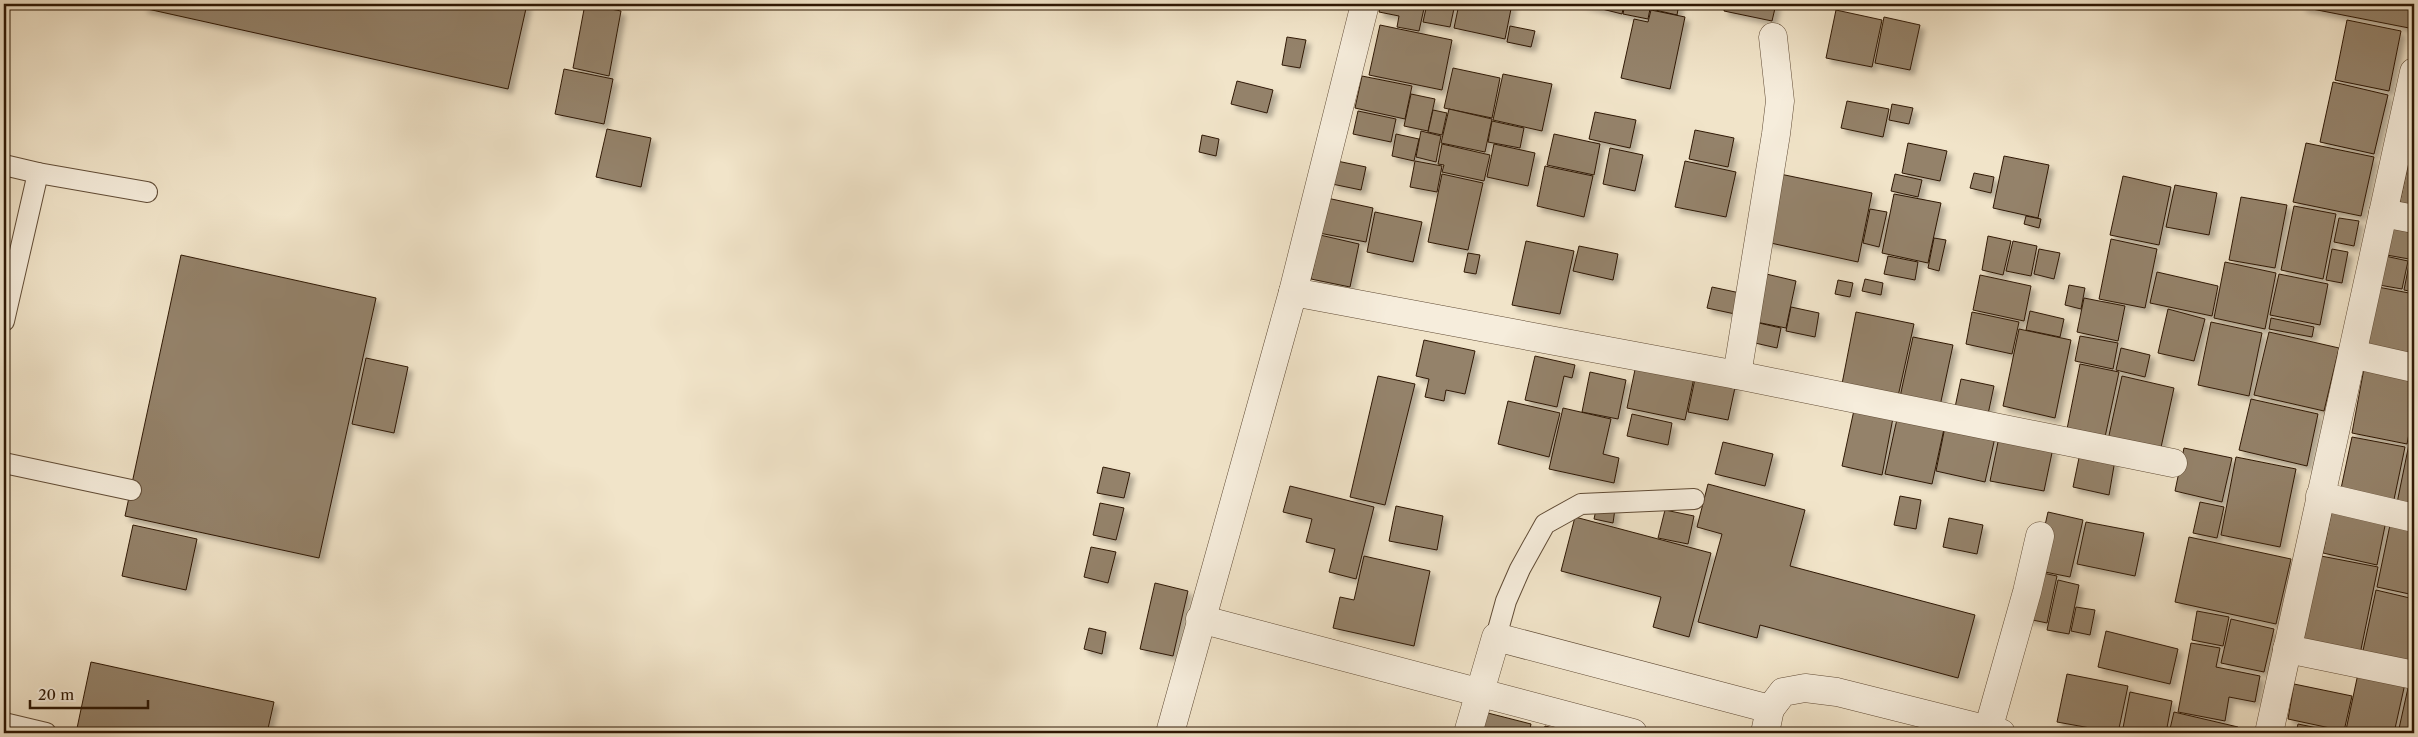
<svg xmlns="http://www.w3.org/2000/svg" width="2418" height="737" font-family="'Libre Caslon Text',serif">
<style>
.building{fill:#94826a;stroke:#2f1804;filter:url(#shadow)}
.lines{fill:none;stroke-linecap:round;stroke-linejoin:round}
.service-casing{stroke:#604b35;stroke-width:22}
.minor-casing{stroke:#604b35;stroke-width:29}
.service{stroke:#f6eddc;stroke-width:20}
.minor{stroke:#f6eddc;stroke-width:28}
</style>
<defs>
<filter id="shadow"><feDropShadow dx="4.5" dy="4.5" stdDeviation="2.5" flood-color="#0004"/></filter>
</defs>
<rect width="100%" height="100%" fill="#f1e4c9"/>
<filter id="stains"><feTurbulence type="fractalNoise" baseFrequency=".004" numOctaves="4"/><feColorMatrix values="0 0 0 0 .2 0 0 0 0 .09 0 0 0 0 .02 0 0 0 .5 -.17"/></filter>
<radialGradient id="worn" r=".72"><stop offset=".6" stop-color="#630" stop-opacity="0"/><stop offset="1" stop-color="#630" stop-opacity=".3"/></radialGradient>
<g class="building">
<path d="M144 4H527L508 89 143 8Z"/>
<path d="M585 4 621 11 609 76 573 68Z"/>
<path d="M1381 4H1425L1419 31 1397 27 1399 16 1379 12Z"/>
<path d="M1427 4H1455L1450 27 1423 22Z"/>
<path d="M1459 4H1512L1505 39 1454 28Z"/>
<path d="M1582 4H1624L1622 14Z"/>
<path d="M1625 4H1651L1648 19 1623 14Z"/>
<path d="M1652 4H1679L1677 15 1651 9Z"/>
<path d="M1725 4H1776L1772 21 1724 11Z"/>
<path d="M2302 4H2414L2409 28 2302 7Z"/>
<path d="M1651 10 1685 17 1670 89 1621 78 1634 19 1648 22Z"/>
<path d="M1836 10 1882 20 1872 67 1826 58Z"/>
<path d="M1884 17 1920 25 1910 70 1875 63Z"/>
<path d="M2347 20 2401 31 2389 91 2335 80Z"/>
<path d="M1380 25 1452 40 1442 90 1369 75Z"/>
<path d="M1510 26 1535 31 1531 47 1507 42Z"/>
<path d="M1287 37 1306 40 1300 68 1282 65Z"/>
<path d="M1453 68 1500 78 1492 118 1444 108Z"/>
<path d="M564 69 613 79 604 124 555 114Z"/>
<path d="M1503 74 1552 84 1542 131 1493 120Z"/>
<path d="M1362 76 1412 86 1405 119 1355 108Z"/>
<path d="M1237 81 1273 90 1267 113 1231 104Z"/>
<path d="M2333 82 2388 95 2374 154 2320 142Z"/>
<path d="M1411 94 1435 99 1428 131 1404 126Z"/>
<path d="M1847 101 1889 109 1883 137 1841 128Z"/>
<path d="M1892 104 1913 108 1909 124 1889 120Z"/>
<path d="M1449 109 1492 119 1485 152 1441 143Z"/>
<path d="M1433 110 1447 113 1442 135 1428 132Z"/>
<path d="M1358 111 1396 119 1391 142 1353 134Z"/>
<path d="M1595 112 1636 120 1630 148 1589 139Z"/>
<path d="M1492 121 1524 128 1520 148 1488 142Z"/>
<path d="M607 129 651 138 641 187 596 177Z"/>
<path d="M1695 130 1734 138 1728 167 1689 159Z"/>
<path d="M1421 131 1441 136 1436 162 1416 157Z"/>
<path d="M1396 134 1419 139 1414 161 1392 156Z"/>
<path d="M1554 134 1600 144 1594 175 1547 165Z"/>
<path d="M1202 135 1219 139 1216 156 1199 152Z"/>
<path d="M1908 143 1947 151 1940 181 1902 173Z"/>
<path d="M2306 143 2374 157 2361 216 2293 202Z"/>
<path d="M1442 144 1490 155 1484 181 1442 172 1444 165 1438 164Z"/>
<path d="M1494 144 1535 153 1528 186 1487 177Z"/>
<path d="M2412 146H2414V214L2398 210Z"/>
<path d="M1610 148 1643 155 1635 191 1603 184Z"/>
<path d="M2004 156 2049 165 2038 218 1993 208Z"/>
<path d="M1337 161 1366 167 1361 190 1332 184Z"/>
<path d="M1415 161 1442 166 1437 192 1410 187Z"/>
<path d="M1685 161 1736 172 1726 217 1675 207Z"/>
<path d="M1545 166 1593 176 1584 217 1537 206Z"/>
<path d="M1974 173 1994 177 1991 193 1970 188Z"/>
<path d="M1442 174 1483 183 1468 250 1428 242Z"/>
<path d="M1780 174 1872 193 1858 262 1766 242Z"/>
<path d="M1895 174 1922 180 1918 197 1891 191Z"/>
<path d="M2123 176 2171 187 2159 245 2110 235Z"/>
<path d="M2175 185 2217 193 2209 235 2166 227Z"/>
<path d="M1894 194 1941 203 1928 263 1882 253Z"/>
<path d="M2241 197 2287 205 2275 268 2229 260Z"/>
<path d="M1327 198 1373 208 1366 242 1319 233Z"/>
<path d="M2294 206 2336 214 2323 279 2281 270Z"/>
<path d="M1870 209 1887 212 1879 247 1863 243Z"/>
<path d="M1375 212 1422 222 1413 262 1367 252Z"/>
<path d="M2026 216 2041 219 2039 228 2024 224Z"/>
<path d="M2339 218 2359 221 2354 246 2334 242Z"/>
<path d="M2388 218 2414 222 2409 259 2381 254Z"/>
<path d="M1320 235 1359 244 1350 287 1311 279Z"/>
<path d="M1988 236 2011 241 2003 275 1982 270Z"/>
<path d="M1934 238 1946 240 1939 271 1928 268Z"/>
<path d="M2111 239 2157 249 2145 308 2099 299Z"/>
<path d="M2414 239V292L2404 290Z"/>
<path d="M1526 241 1574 251 1560 314 1512 305Z"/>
<path d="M2013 241 2037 246 2031 276 2006 271Z"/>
<path d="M1579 246 1618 254 1613 280 1573 271Z"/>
<path d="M2039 249 2060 253 2054 279 2034 274Z"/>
<path d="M2332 249 2348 252 2342 283 2326 280Z"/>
<path d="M1468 253 1480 255 1476 274 1464 272Z"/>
<path d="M181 255 376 298 319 558 125 516Z"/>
<path d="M1888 256 1918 262 1915 280 1884 274Z"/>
<path d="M2385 256 2408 261 2402 289 2379 285Z"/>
<path d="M2225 262 2276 273 2265 329 2214 318Z"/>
<path d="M2157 272 2218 286 2212 316 2150 303Z"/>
<path d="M1762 273 1796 281 1786 328 1751 321Z"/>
<path d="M2279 274 2328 284 2320 325 2270 315Z"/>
<path d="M1980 275 2031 286 2024 321 1973 310Z"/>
<path d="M1865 279 1883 283 1881 295 1862 291Z"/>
<path d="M1838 280 1853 283 1850 297 1835 294Z"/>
<path d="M2069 285 2085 288 2081 309 2065 305Z"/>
<path d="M1712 287 1740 293 1735 314 1707 308Z"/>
<path d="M2378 287 2414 294V364L2365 354Z"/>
<path d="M2084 298 2125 306 2118 341 2077 332Z"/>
<path d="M1791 307 1819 313 1815 337 1786 331Z"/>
<path d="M2168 309 2205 319 2194 361 2158 353Z"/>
<path d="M2030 311 2064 319 2060 337 2026 330Z"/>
<path d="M1856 312 1914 324 1897 401 1841 389Z"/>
<path d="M1972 312 2019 322 2012 354 1966 344Z"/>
<path d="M2271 318 2314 327 2312 337 2269 329Z"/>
<path d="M2211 322 2262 333 2249 396 2198 385Z"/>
<path d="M1759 323 1781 328 1777 348 1755 343Z"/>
<path d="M2019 329 2071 340 2055 418 2003 406Z"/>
<path d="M2269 332 2339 348 2324 411 2254 395Z"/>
<path d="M2080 336 2118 343 2113 369 2075 361Z"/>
<path d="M1913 337 1953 345 1940 406 1900 397Z"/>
<path d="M1424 340 1475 351 1465 394 1446 390 1444 401 1425 397 1429 379 1416 376Z"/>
<path d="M2121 348 2150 355 2145 377 2116 370Z"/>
<path d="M1535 356 1575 365 1572 378 1564 376 1557 407 1525 400Z"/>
<path d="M366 358 408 367 394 433 352 424Z"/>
<path d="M1637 360 1695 373 1685 420 1627 408Z"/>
<path d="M2365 363 2414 373V407L2407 444 2352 433Z"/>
<path d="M2080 364 2119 372 2105 437 2067 429Z"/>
<path d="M1590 372 1626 380 1618 419 1582 412Z"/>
<path d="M1696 374 1736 383 1728 420 1688 412Z"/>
<path d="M1378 376 1415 384 1385 505 1350 497Z"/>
<path d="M2122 376 2174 388 2160 452 2108 440Z"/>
<path d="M1961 379 1994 386 1987 419 1954 412Z"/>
<path d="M2251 399 2318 414 2307 466 2239 450Z"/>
<path d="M1508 401 1560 413 1549 457 1498 444Z"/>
<path d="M1563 408 1611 419 1603 454 1619 458 1614 483 1549 469Z"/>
<path d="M1854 410 1893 418 1882 475 1842 466Z"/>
<path d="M1632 414 1672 423 1668 445 1627 436Z"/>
<path d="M1897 419 1944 429 1932 484 1885 474Z"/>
<path d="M1946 422 1996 433 1985 482 1936 471Z"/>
<path d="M1999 437 2053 448 2044 491 1990 481Z"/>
<path d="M2352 437 2405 447 2392 509 2339 498Z"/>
<path d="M1723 442 1773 454 1765 486 1715 474Z"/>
<path d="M2409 444 2414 445V511L2396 508Z"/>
<path d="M2184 448 2232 458 2222 502 2175 491Z"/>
<path d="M2080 453 2115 460 2109 495 2073 487Z"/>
<path d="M2236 457 2296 469 2280 547 2221 535Z"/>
<path d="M1103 467 1130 473 1124 498 1097 493Z"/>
<path d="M1708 484 1805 510 1790 566 1975 615 1958 678 1760 625 1757 638 1698 622 1722 534 1697 527Z"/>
<path d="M1290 486 1374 507 1356 579 1329 572 1335 549 1306 542 1312 519 1283 512Z"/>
<path d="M1900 496 1921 500 1916 529 1894 525Z"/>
<path d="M2200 502 2224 507 2217 538 2193 533Z"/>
<path d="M1100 503 1124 508 1116 540 1093 535Z"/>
<path d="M2333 504 2387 516 2377 565 2323 553Z"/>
<path d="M1597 505 1615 509 1613 523 1594 519Z"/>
<path d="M1396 506 1443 516 1437 550 1389 541Z"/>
<path d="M1665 510 1694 516 1688 544 1658 538Z"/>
<path d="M2048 512 2083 520 2070 577 2035 570Z"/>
<path d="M1575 517 1711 553 1689 637 1653 627 1661 597 1561 571Z"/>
<path d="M1949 518 1983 525 1977 554 1943 547Z"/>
<path d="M2391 520 2414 525V595L2377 587Z"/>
<path d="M2086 522 2144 533 2135 576 2077 564Z"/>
<path d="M133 525 197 539 186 590 122 576Z"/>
<path d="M2189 537 2291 559 2276 624 2175 602Z"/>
<path d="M1091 547 1116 552 1108 583 1084 577Z"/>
<path d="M1364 556 1430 571 1414 646 1333 628 1340 597 1354 600Z"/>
<path d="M2321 556 2378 567 2359 659 2302 647Z"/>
<path d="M2033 571 2057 576 2047 623 2023 618Z"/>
<path d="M2058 580 2079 585 2069 634 2047 630Z"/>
<path d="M1155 583 1188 591 1173 656 1140 649Z"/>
<path d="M2376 590 2414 599V637L2407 670 2361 660Z"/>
<path d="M2076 607 2095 610 2090 635 2071 631Z"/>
<path d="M2197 611 2229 617 2223 646 2192 640Z"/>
<path d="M2231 619 2274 629 2264 672 2221 663Z"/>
<path d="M1089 628 1106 632 1102 654 1084 649Z"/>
<path d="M2106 631 2178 649 2170 684 2098 667Z"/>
<path d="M2191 643 2220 648 2216 667 2260 676 2255 702 2229 697 2225 721 2178 712Z"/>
<path d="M91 662 274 702 267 733H76Z"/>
<path d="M2359 669 2406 679 2394 733H2360L2346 730Z"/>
<path d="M2067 674 2128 686 2118 733 2057 722Z"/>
<path d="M2410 679 2414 680V733H2398Z"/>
<path d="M2294 684 2352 696 2344 731 2288 719Z"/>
<path d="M2130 692 2172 701 2166 733H2122Z"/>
<path d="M1480 711 1531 724 1529 733H1474Z"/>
<path d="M2174 712 2238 727 2237 733H2169Z"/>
<path d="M2298 724 2342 733H2296Z"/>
<path d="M1545 726 1573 733H1543Z"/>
</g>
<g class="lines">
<g class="service-casing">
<g id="service">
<path d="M4 165 38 173 4 321"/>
<path d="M38 173 147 192"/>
<path d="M4 463 131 490"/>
<path d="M1496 637 1506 601 1520 569 1545 524 1581 504 1694 499"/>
<path d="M4 723 46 733"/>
</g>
</g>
<g class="minor-casing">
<g id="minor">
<path d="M2383 213 2414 219"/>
<path d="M1293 292 1737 375 2173 463"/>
<path d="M2352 354 2414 368"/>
<path d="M1737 375 1776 134 1780 101 1773 37"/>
<path d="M2320 496 2414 518"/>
<path d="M1200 619 1633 733"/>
<path d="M2287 649 2414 675"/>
<path d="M1770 709 1783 692 1805 688 1837 692 2001 733"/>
<path d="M1988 730 2027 592 2040 536"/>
<path d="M1170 733 1293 292 1365 4"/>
<path d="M1468 733 1496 637 1770 709 1765 733"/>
<path d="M2269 733 2414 72"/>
</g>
</g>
<use href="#service" class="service"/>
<use href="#minor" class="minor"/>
</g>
<rect width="2418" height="737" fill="none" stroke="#f1e4c9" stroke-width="20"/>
<rect x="5" y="5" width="2408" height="727" fill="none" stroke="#2f1804" stroke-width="2.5"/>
<rect x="10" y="10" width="2398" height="717" fill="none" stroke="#2f1804"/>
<path d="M30 700v8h118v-8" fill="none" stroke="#2f1804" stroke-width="2.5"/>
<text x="38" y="700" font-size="15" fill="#2f1804" stroke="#f6eddc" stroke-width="4" paint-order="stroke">20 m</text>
<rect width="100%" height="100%" filter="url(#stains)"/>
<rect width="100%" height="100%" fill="url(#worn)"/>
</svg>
